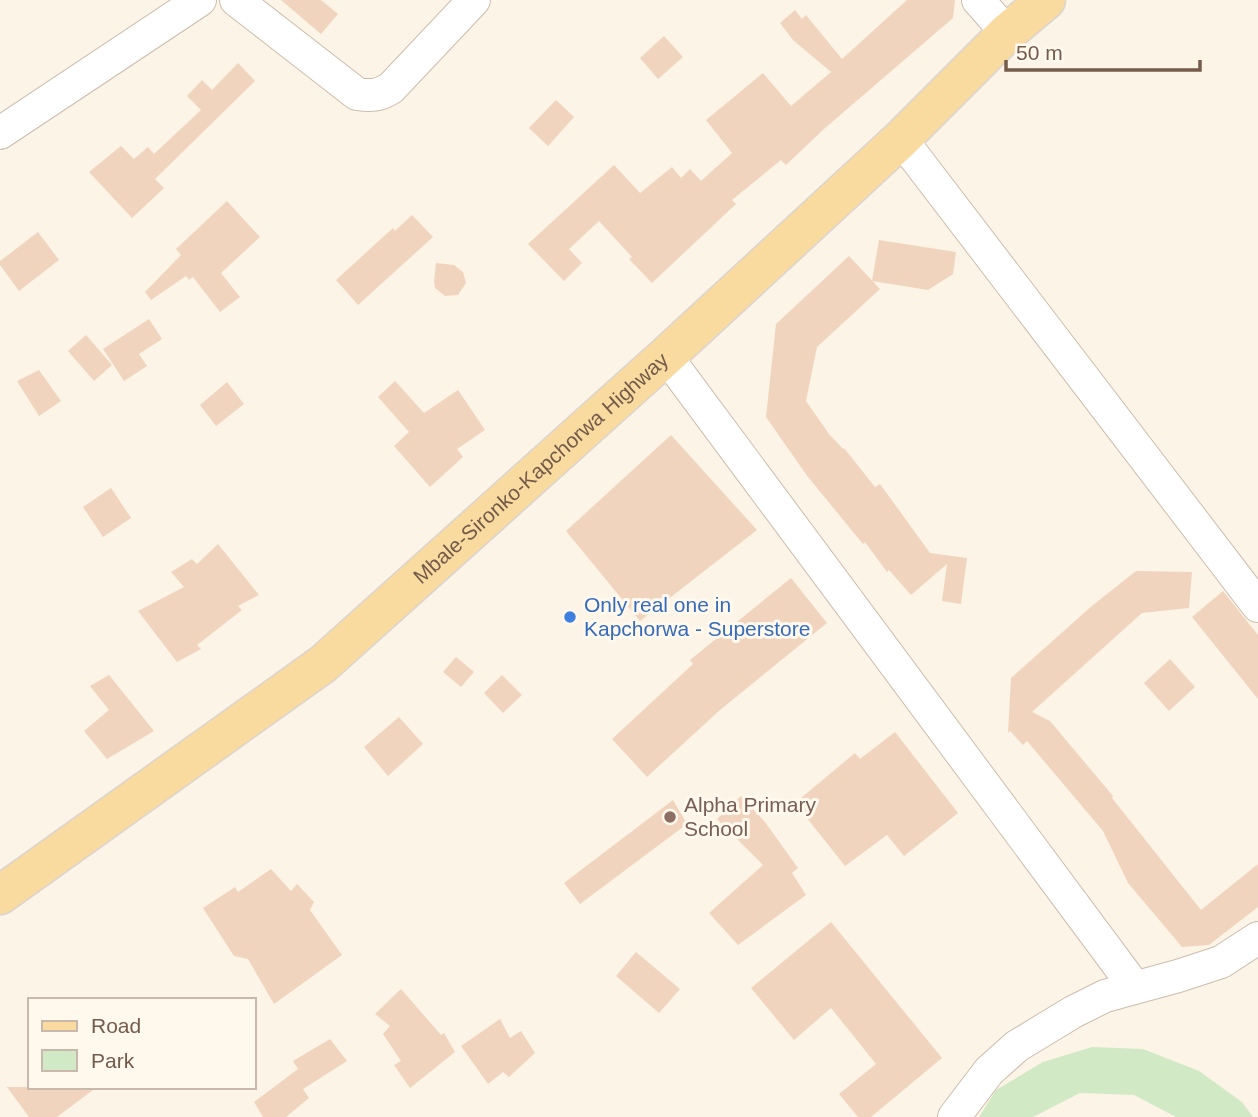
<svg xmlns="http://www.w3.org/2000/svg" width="1258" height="1117" font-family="Arial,sans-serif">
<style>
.green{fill:#d2e9c5}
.building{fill:#f1d4be}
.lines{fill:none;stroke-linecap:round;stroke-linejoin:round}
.minor-casing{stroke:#cdbcad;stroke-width:34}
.major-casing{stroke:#dbd4d0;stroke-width:41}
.minor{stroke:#fff;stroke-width:32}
.major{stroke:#f9dba0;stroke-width:38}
.shop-dot{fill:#3f7fe0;stroke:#fff8ed;stroke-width:2.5}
.education-dot{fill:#8d6e63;stroke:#fff8ed;stroke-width:2.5}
.labels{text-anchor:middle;stroke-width:6;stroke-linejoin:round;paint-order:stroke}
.street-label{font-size:21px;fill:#755b4b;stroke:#fff8ed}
.shop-label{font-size:21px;fill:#366cbe;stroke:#fff8ed;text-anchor:start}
.education-label{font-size:21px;fill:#785e54;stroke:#fff8ed;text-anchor:start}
</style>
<rect width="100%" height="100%" fill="#fcf4e6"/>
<path class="green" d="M1092 1047 1143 1049 1199 1071 1242 1102 1253 1117H1176L1134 1095 1080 1093 1033 1117H979L996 1090 1043 1062Z"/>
<g class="building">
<path d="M281 0H321L338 14 321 34Z"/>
<path d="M907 0H955L953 18 824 129 786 165 781 160 732 200 736 204 652 283 629 259 632 257 599 221 569 249 582 263 564 281 528 244 614 165 640 193 672 167 681 178 690 169 701 181 732 153 706 120 763 73 791 106 831 72 793 40 780 23 795 10 802 19 806 15 842 59Z"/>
<path d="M664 36 683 57 658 79 640 58Z"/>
<path d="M238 63 255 81 155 179 164 188 132 218 89 172 121 146 134 159 148 147 154 154 201 110 187 96 202 80 212 90Z"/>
<path d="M556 100 574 117 548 146 529 128Z"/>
<path d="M227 201 260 237 221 273 240 297 220 312 193 277 189 280 186 276 151 300 145 292 181 255 176 249Z"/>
<path d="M412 215 433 237 358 305 336 280 393 228 395 231Z"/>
<path d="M38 232 59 260 19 291 0 265V261Z"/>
<path d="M879 240 956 252 953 274 928 290 872 281Z"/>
<path d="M849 256 880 289 817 347 806 401 829 434 843 449 844 448 875 487 880 484 930 553 967 558 961 604 942 601 947 564 911 595 889 570 887 572 865 542 863 544 808 477 766 417 776 324Z"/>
<path d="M436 263 454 265 463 272 466 283 458 295 445 296 435 288 434 282Z"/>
<path d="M149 319 162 339 139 354 147 366 124 381 103 349Z"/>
<path d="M86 335 112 365 94 381 68 351Z"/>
<path d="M39 370 61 401 39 416 17 381Z"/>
<path d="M395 381 424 413 458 390 485 430 457 449 463 457 430 487 394 446 409 432 378 397Z"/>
<path d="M227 382 244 404 216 426 200 405Z"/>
<path d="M671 435 757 530 640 621 566 531Z"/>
<path d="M111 488 131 518 103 537 83 507Z"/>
<path d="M218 544 259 595 238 606 242 610 197 645 201 649 177 662 138 611 184 587 171 572 192 559 197 564Z"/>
<path d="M1136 571 1192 572 1189 608 1142 613 1032 712 1050 721 1113 796 1112 798 1201 910 1258 864V907L1209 945 1182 947 1128 883 1103 831 1027 741 1023 745 1010 731 1008 733 1011 678 1093 605Z"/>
<path d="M791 578 827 623 720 710 647 777 612 739 693 664 690 660Z"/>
<path d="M1223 591 1258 635V699L1192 617Z"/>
<path d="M456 657 474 672 461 687 443 672Z"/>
<path d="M1170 659 1195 687 1169 711 1144 683Z"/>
<path d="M109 675 154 731 107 759 84 731 109 710 90 686Z"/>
<path d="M502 675 522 695 503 713 484 693Z"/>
<path d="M399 717 423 744 388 776 364 747Z"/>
<path d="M895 732 958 813 904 856 887 835 845 866 795 803 855 753 860 759Z"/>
<path d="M741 796 765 822 798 868 792 873 806 895 738 945 709 913 763 865 717 819Z"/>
<path d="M673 800 687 824 580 904 564 883Z"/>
<path d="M271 869 291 891 297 884 314 902 310 910 342 955 274 1004 248 959 234 956 203 908 235 887 238 892Z"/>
<path d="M831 922 942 1058 871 1117H858L839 1094 876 1064 831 1008 794 1040 751 988Z"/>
<path d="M636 952 680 989 659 1013 616 976Z"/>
<path d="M401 989 441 1035 444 1033 455 1052 410 1088 394 1065 401 1061 383 1034 390 1026 375 1014Z"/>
<path d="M500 1019 510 1038 521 1031 535 1053 509 1077 503 1072 488 1084 461 1046Z"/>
<path d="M330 1039 347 1061 303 1089 309 1098 286 1117H263L254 1102 298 1069 293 1061Z"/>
<path d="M7 1087H97L57 1117H29Z"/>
</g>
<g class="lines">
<g class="minor-casing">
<g id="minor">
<path d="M236 0 357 94C371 96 378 96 391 88L474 0"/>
<path d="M978 0 1007 33"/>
<path d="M0 133 200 0"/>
<path d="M901 139 1258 606"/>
<path d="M666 356 1134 986"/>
<path d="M954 1117 989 1071 1017 1046 1073 1012 1105 996 1178 976 1221 962 1258 938"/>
</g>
</g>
<g class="major-casing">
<g id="major">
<path id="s1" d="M0 895 323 664 666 356 901 139 1007 33 1046 0"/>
</g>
</g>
<use href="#minor" class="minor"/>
<use href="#major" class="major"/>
</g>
<circle class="shop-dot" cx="570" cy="617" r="7"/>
<circle class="education-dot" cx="670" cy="817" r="7"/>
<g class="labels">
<g class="street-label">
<text dy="7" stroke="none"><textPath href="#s1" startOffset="690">Mbale-Sironko-Kapchorwa Highway</textPath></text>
</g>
<g class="shop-label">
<text x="584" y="612">Only real one in<tspan x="584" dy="24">Kapchorwa - Superstore</tspan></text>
</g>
<g class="education-label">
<text x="684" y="812">Alpha Primary<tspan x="684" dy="24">School</tspan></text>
</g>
</g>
<rect x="28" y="998" width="228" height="91" fill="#fff8ed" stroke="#c8b9ac" stroke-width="2"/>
<rect x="42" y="1021" width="35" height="10" fill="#f9dba0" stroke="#c8b9ac" stroke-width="2"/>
<text x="91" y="1033" font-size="21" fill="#755b4b">Road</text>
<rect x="42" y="1050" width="35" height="21" fill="#d2e9c5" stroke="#c8b9ac" stroke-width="2"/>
<text x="91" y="1068" font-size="21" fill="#755b4b">Park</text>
<path d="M1006 60v10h194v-10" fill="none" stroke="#755b4b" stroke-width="3.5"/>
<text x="1016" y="60" font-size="21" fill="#755b4b" stroke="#fff8ed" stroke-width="5" paint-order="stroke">50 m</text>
</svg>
